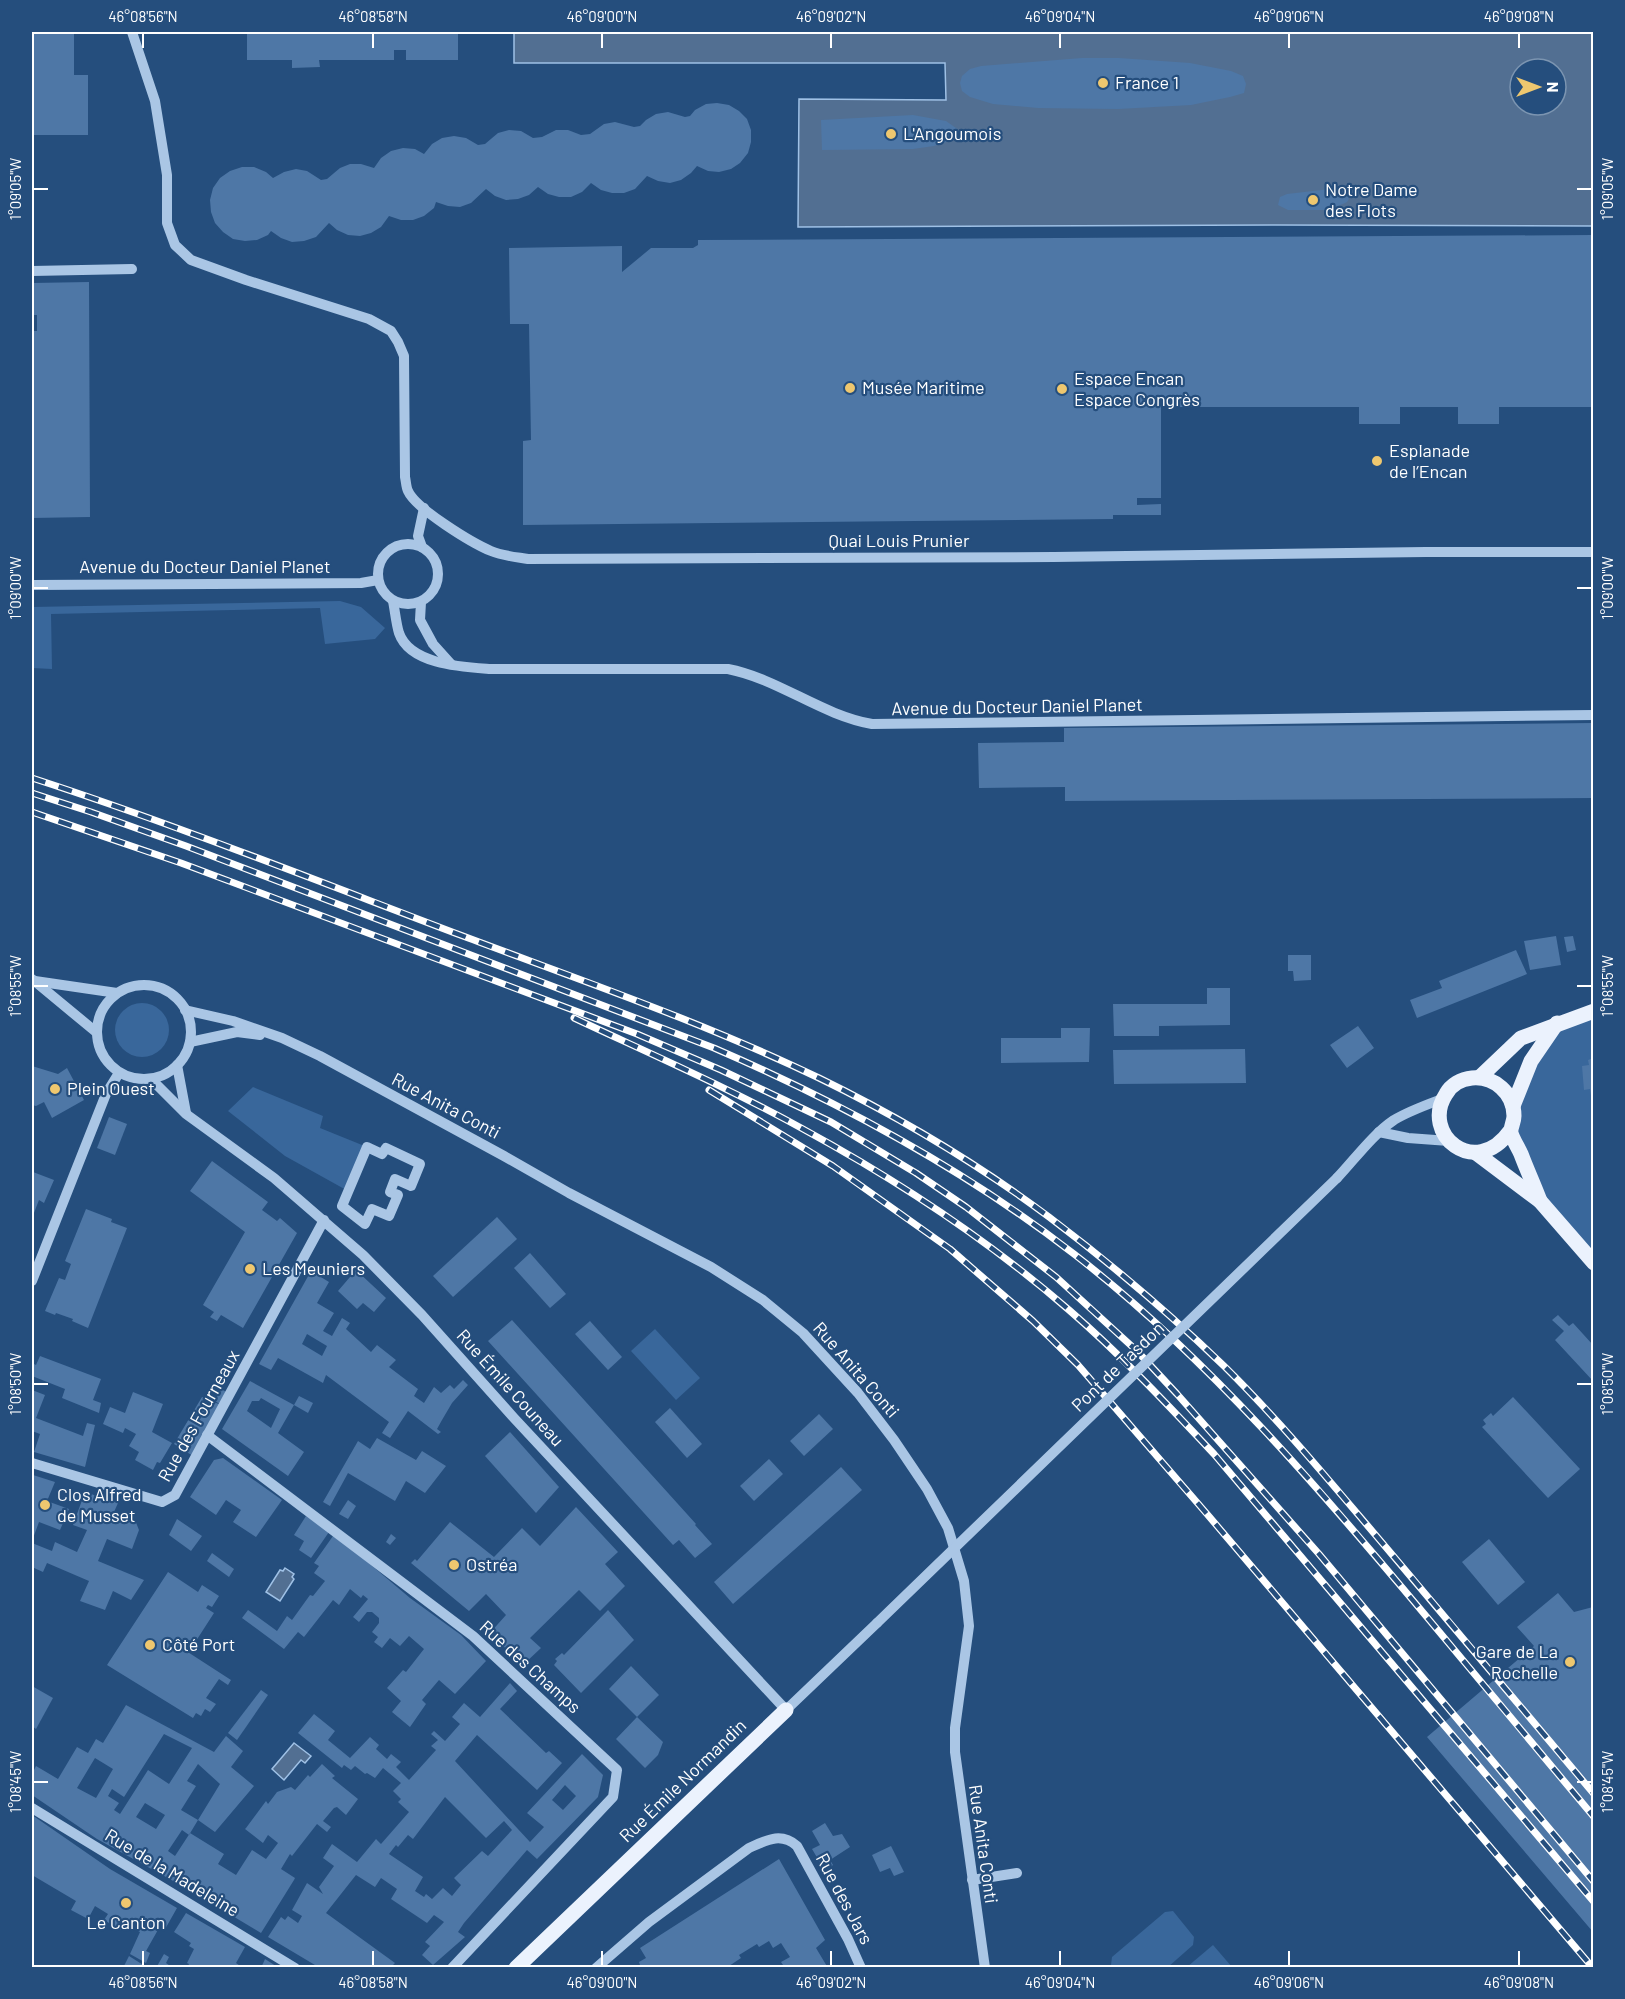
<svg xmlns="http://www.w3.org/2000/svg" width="1625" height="1999" font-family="Barlow,sans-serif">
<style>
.green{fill:#39679b}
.water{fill:#526f92;stroke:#9fc1e6;stroke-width:1.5;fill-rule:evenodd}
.building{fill:#4e77a6;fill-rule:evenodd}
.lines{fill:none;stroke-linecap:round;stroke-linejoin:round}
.minor{stroke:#aac6e5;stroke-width:10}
.major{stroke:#ebf2fd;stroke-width:15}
.rail-casing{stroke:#fff;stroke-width:7}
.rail{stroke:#254e7d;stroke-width:4.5;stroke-dasharray:14;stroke-linecap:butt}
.minor-bridge{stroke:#aac6e5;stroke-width:10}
.ticks{fill:none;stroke:#fff;stroke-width:2}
.poi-dot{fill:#eec76f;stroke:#254e7d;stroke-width:2}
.labels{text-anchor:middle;stroke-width:4.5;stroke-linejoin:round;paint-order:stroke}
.poi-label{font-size:18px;fill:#fff;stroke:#254e7d;text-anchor:start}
.street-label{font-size:18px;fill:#fff;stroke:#254e7d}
.neatline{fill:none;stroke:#fff;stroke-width:2}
.ticks-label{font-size:15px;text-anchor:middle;fill:#fff}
</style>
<rect width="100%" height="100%" fill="#254e7d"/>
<g class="green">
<path d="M340 601 361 607 385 628 375 639 325 644 320 608 51 614 52 669 32 668V607Z"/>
<circle cx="142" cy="1030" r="27"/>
<path d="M1593 1011V1263L1540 1201 1512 1125 1513 1106 1557 1023Z"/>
<path d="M253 1087 323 1116 320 1128 367 1147 348 1191 285 1156 228 1111Z"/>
<path d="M655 1329 700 1378 676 1400 631 1351Z"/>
<path d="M1173 1911 1194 1937 1193 1945 1168 1967H1113L1111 1965 1112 1957 1165 1912Z"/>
<path d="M1213 1945 1232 1967H1187Z"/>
</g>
<g class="water">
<path d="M514 32H1593V226L1276 225 798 227 799 99 946 100 945 63H514ZM1520 69H1556V105H1520Z"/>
<path d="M285 1568 294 1574 292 1577 294 1579 280 1601 266 1592 280 1570 283 1571Z"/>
<path d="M294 1743 311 1756 305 1763 301 1760 284 1780 272 1769Z"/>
</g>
<g class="building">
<path d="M32 32H74V75H88V135H32Z"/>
<path d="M247 32H458V60H406V50H394V60H319L320 67 292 68V60H247Z"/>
<path d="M1082 58H1119L1190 63 1231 71 1243 76 1246 84 1244 93 1230 97 1191 105 1118 109 1038 108 993 104 970 97 962 91 960 83 962 76 970 69 981 66Z"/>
<path d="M717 103 729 105 739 111 747 119 751 130V142L748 153 740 163 731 169 719 172 708 171 697 166 691 173 681 180 670 183 658 181 647 176 635 189 624 193H612L601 190 591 183 582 192 571 197H559L548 194 538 187 529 195 518 199 506 200 495 196 486 189 471 203 460 207 448 206 436 202 434 208 424 216 413 220H401L389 216 381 227 371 233 360 236 348 235 337 230 329 223 316 237 304 241 292 242 281 238 271 231 268 235 257 240 245 241 233 239 223 232 215 223 211 212 210 200 213 188 220 178 230 171 242 167H254L266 172 273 178 284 172 296 169 307 171 321 180 327 179 340 168 350 164H361L374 168 381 158 391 151 403 148 415 149 424 154 432 144 442 138 454 136 466 138 478 145 485 144 498 133 509 130 521 131 533 138 542 137 556 130H568L581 135 590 134 604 124 615 122 634 127 640 126 646 120 656 114 668 112 685 117 690 116 695 110 706 104Z"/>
<path d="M913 115 946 121 963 133 955 139 934 146 913 149 822 150 821 120Z"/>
<path d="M1330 189 1347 195 1349 199 1347 202 1330 210H1288L1278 205 1280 197 1287 194Z"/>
<path d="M1593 235V407H1499V424H1458V407H1400V424H1359V407H1161V498H1137V505L1161 504V515H1113V519L523 525V441L531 440 529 324H510L509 248 622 246V272L651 248H693L698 245V240Z"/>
<path d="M89 282 90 517 32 518V331H37V315H32V283Z"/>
<path d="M1593 723V798L1065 801V787L979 788 978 743 1064 742V728Z"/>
<path d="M1556 936 1561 965 1530 970 1524 941Z"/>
<path d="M1573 936 1576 950 1567 952 1564 937Z"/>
<path d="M1516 950 1527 974 1417 1018 1410 1000 1442 988 1439 981Z"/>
<path d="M1288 955H1311V980L1294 981 1293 971H1288Z"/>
<path d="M1207 988H1230V1025L1159 1026V1036H1114L1113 1004H1207Z"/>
<path d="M1358 1026 1374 1048 1347 1068 1330 1045Z"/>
<path d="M1061 1028H1090L1089 1062 1001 1063V1038H1061Z"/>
<path d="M1245 1049 1246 1083 1114 1084 1113 1050Z"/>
<path d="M1593 1058V1103H1592L1590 1089 1584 1090 1582 1066 1589 1065 1588 1060Z"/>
<path d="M32 1066 58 1074 67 1068 84 1100 52 1118 44 1102 36 1106 32 1105Z"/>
<path d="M109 1117 127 1124 115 1155 97 1148Z"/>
<path d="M212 1161 268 1202 262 1210 277 1221 280 1218 297 1233 243 1328 221 1315 217 1321 210 1317 214 1312 203 1305 245 1232 190 1191Z"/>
<path d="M33 1172 54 1180 44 1203 39 1200 32 1218V1177Z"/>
<path d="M86 1209 112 1219 111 1222 127 1228 88 1328 72 1321 73 1319 56 1313 55 1315 45 1311 59 1278 65 1280 71 1264 65 1261Z"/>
<path d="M497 1217 517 1239 453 1297 433 1276Z"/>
<path d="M530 1253 566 1294 550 1308 514 1268Z"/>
<path d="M356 1270 386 1298 374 1312 363 1303 357 1309 338 1291Z"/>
<path d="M311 1271 329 1282 317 1303 334 1313 323 1331 332 1336 342 1318 350 1323 346 1329 371 1352 377 1345 396 1360 389 1367 418 1389 414 1396 424 1403 434 1387 441 1393 450 1385 454 1389 463 1380 468 1385 452 1403 442 1420 437 1429 441 1432 438 1434 408 1411 390 1438 382 1433 389 1422 326 1375 323 1383 278 1358 271 1370 259 1364ZM307 1334 327 1346 322 1356 302 1344Z"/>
<path d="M1558 1315 1569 1326 1573 1323 1593 1345V1381L1555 1340 1564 1331 1552 1320Z"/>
<path d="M512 1320 696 1524 695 1525 712 1544 695 1558 679 1540 673 1545 488 1341Z"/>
<path d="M590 1321 622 1357 608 1370 575 1334Z"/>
<path d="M40 1356 101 1379 93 1400 101 1403 99 1413 62 1398 65 1389 32 1376V1363L36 1365Z"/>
<path d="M250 1381 294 1405 278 1433 304 1452 288 1476 222 1429ZM261 1398 280 1409 271 1428 247 1411 252 1401H259Z"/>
<path d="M221 1389 228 1393 221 1405 193 1456 174 1444 202 1397 221 1405 215 1401Z"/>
<path d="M32 1390 45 1395 36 1418 83 1436 87 1423 95 1425 85 1467 34 1452 40 1434 32 1431Z"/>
<path d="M133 1392 163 1404 152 1432 172 1443 160 1463 157 1462 153 1470 135 1460 139 1452 129 1446 136 1434 125 1428 123 1433 103 1424 110 1407 125 1413Z"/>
<path d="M299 1396 313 1403 308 1413 294 1405Z"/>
<path d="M1513 1397 1580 1469 1548 1498 1482 1427 1486 1424 1483 1420 1491 1413 1493 1416Z"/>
<path d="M670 1408 702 1444 687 1458 655 1422Z"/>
<path d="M819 1414 833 1429 804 1456 790 1441Z"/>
<path d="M510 1432 559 1487 536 1513 485 1456Z"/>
<path d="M377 1438 416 1460 422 1451 446 1466 425 1493 406 1481 395 1501 348 1473 330 1506 323 1502 358 1441 370 1449Z"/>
<path d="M223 1458 282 1500 256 1537 233 1522 241 1510 226 1500 216 1515 190 1497 214 1460Z"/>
<path d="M769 1459 783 1474 754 1501 740 1486Z"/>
<path d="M841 1467 862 1490 733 1604 714 1582Z"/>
<path d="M33 1475 55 1482 47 1501 69 1509 60 1530 39 1522 32 1541V1480Z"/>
<path d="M85 1492 118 1503 114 1512 135 1520 139 1530 132 1549 107 1539 98 1561 144 1580 131 1600 113 1591 105 1610 80 1601 89 1581 47 1563 43 1572 32 1567V1543L52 1551 55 1542 77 1552 87 1530 73 1525Z"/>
<path d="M348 1500 356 1506 348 1519 339 1514Z"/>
<path d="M576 1507 618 1552 605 1564 625 1586 600 1611 579 1590 530 1638 541 1648 524 1664 489 1634 506 1615 486 1594 469 1611 411 1563 415 1559 417 1561 450 1522 494 1557 522 1528 540 1546Z"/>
<path d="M306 1516 329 1532 311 1558 299 1550 304 1541 294 1535Z"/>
<path d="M177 1519 202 1536 191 1551 169 1535Z"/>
<path d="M391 1534 396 1538 390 1545 386 1542Z"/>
<path d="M333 1536 358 1554 410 1598 461 1635 486 1661 455 1694 439 1680 422 1700 426 1704 410 1727 392 1712 401 1701 387 1688 403 1670 406 1672 424 1649 409 1636 400 1646 390 1638 382 1648 374 1642 378 1637 372 1632 379 1623V1618L372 1612H367L359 1622 353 1617 368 1599 363 1595 361 1598 350 1589 339 1605 333 1600 304 1637 298 1632 284 1649 242 1618 248 1610 277 1631 287 1616 292 1620 310 1595 313 1596 325 1581 314 1573 319 1566 314 1563Z"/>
<path d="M1489 1539 1525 1582 1498 1605 1462 1562Z"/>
<path d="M212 1553 234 1569 229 1577 207 1561Z"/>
<path d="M168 1572 198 1592 202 1585 219 1596 212 1607 208 1605 206 1608 214 1613 194 1644 186 1638 180 1647 231 1680 228 1685 219 1679 206 1698 216 1704 210 1712 205 1709 201 1716 196 1713 193 1718 107 1665Z"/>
<path d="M1558 1593 1574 1612 1593 1607V1932L1427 1737 1534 1646 1517 1627Z"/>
<path d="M608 1610 634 1640 581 1693 554 1665 557 1661 555 1659 562 1653 564 1655Z"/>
<path d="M631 1666 659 1695 637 1717 663 1742 658 1755 645 1768 616 1739 637 1717 609 1689Z"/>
<path d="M510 1683 517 1691 500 1709 546 1753 549 1751 562 1763 537 1790 477 1735 455 1761 530 1842 544 1827 527 1813 582 1754 603 1775 598 1797 537 1859 527 1850 464 1923 458 1932 465 1937 433 1965 422 1955 430 1946 425 1942 444 1922 434 1915 427 1923 391 1899 397 1889 381 1878 375 1887 356 1875 326 1913 395 1963 390 1968H320L268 1937 281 1917 285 1920 288 1916 298 1923 302 1916 292 1910 307 1883 323 1894 319 1887 334 1866 323 1858 332 1844 357 1862 376 1839 381 1844 409 1812 398 1802 401 1799 393 1791 401 1783 383 1768 375 1778 367 1773 365 1774 355 1766 351 1770 344 1765 342 1768 298 1733 314 1714 335 1731 328 1740 350 1758 370 1737 379 1745 376 1749 387 1759 391 1754 401 1762 396 1767 409 1780 436 1750 431 1746 438 1740 431 1734 434 1731 445 1741 460 1724 452 1717 464 1703 480 1717ZM565 1785 576 1796 563 1810 552 1800ZM445 1797 486 1838 504 1821 512 1830 488 1856 482 1851 454 1878 461 1885 452 1896 443 1888 432 1899 426 1894 424 1897 415 1891 423 1877 389 1854 396 1845 398 1847 408 1835 413 1839Z"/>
<path d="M32 1686 53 1698 36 1729 32 1726Z"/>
<path d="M261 1690 268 1695 237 1740 228 1733Z"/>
<path d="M126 1705 214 1752 226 1736 243 1751 231 1767 254 1786 215 1832 198 1820 220 1784 198 1764 187 1781 196 1786 181 1810 198 1820 189 1835 182 1830 168 1851 175 1856 190 1833 224 1854 218 1864 236 1875 252 1850 266 1859 278 1843 268 1835 263 1843 245 1829 246 1828 266 1801 268 1804 277 1792 291 1787 295 1790 308 1775 310 1777 322 1764 335 1776 332 1778 358 1799 346 1815 337 1807 334 1808 323 1821 331 1827 327 1832 317 1824 292 1856 290 1854 281 1869 295 1878 294 1880 261 1933 186 1888 97 1839 32 1795V1774L36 1766 58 1779 77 1747 88 1753 96 1739 103 1743ZM164 1734 192 1748 169 1784 148 1770 120 1814 114 1810 119 1803 108 1796 112 1789 124 1797ZM95 1758 113 1769 96 1798 77 1788ZM145 1803 165 1815 156 1829 136 1817Z"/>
<path d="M32 1815 110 1869 177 1908 164 1931 159 1928 146 1951 150 1953 146 1963 130 1954 140 1932 125 1924 121 1930 104 1920 108 1914 95 1906 88 1919 71 1910 76 1901 32 1875Z"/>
<path d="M825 1823 833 1836 842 1834 850 1847 830 1860 833 1865 825 1871 812 1849 820 1845 812 1831Z"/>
<path d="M891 1846 904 1872 894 1876 890 1868 880 1872 872 1855Z"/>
<path d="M779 1859 825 1940 816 1948 828 1968H785L781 1962 790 1957 781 1943 773 1948 769 1941 759 1947 757 1944 739 1955 741 1958 726 1968H641L639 1962 646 1958 640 1948Z"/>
<path d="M186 1913 245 1947 236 1963 243 1968H187L189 1964 187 1963 194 1949 189 1946 191 1943 174 1932Z"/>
<path d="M164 1954 169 1957 166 1963 173 1968H156Z"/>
<path d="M129 1956 148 1968H123Z"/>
<path d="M265 1959 279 1968H261Z"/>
</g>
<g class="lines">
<g class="minor">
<path d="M132 32 155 101 167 175V223L175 245 191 260 246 280 369 319 391 331 398 342 404 356 405 477C406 481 406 487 408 491 416 509 472 543 491 551 503 556 516 557 528 559L1054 557 1426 552H1594"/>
<path d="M32 271 132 269"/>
<circle cx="408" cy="574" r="30"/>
<path d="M422 547 418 536 424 508"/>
<path d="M32 585 361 583 378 580"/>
<path d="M393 601C395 611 396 623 399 633 410 665 464 667 491 669H728C779 679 821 715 872 724L1594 715"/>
<path d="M421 602 420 620 433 644 451 664"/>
<path d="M32 979 96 1032"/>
<path d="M35 981 117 993"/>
<circle cx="144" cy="1032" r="47"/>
<path d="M185 1010 233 1021 282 1038 320 1056 504 1156 569 1193 711 1267 763 1300 803 1333 858 1393 894 1440 927 1489 948 1528 964 1581 969 1626 955 1728V1752L985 1968"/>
<path d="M190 1042 237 1032 260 1035"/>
<path d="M177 1065 186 1113"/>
<path d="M151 1079 186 1114 274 1178 363 1255 422 1315 514 1418 786 1710 877 1623"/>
<path d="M1379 1132 1408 1138 1449 1141"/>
<path d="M367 1147 382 1154 386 1148 420 1164 411 1186 395 1179 390 1192 398 1195 389 1216 372 1209 365 1224 342 1206Z"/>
<path d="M1337 1178C1355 1159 1372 1135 1394 1120 1409 1111 1426 1105 1442 1099"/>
<path d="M32 1281 106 1094 119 1073"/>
<path d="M207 1435 473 1636 617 1770 613 1797 452 1968"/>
<path d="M32 1463 162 1502 175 1495 324 1220"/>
<path d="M32 1808 295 1968"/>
<path d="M972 1880 1017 1873"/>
<path d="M596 1968 649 1922 749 1848C767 1840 781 1832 797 1846L848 1939 861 1968"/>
</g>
<g class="major">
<path d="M1480 1077 1521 1038 1594 1011"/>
<path d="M1513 1106 1531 1061 1557 1023"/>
<path d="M1510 1131C1475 1180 1420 1134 1446 1094 1451 1085 1461 1079 1472 1078 1494 1076 1514 1093 1514 1116 1514 1122 1510 1128 1511 1133 1513 1140 1518 1147 1521 1154 1527 1170 1534 1185 1540 1201"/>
<path d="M1476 1153 1540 1201 1594 1263"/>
<path d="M516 1968 786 1710"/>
</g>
<g class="rail-casing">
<g id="rail">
<path d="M32 778C177 825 320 882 463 936 583 981 705 1023 819 1078 899 1117 978 1164 1049 1217 1110 1263 1169 1313 1224 1366 1281 1422 1332 1484 1384 1545 1454 1627 1524 1711 1594 1794"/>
<path d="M32 793 91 812 186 846 714 1048C841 1103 964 1169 1074 1254 1208 1358 1318 1487 1426 1616 1482 1683 1538 1750 1594 1817"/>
<path d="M32 812 181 863 637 1034 721 1070 831 1122 916 1173 966 1207 1056 1277 1137 1351 1177 1394 1319 1554 1594 1882"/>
<path d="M574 1018C651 1054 729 1088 803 1129 897 1180 988 1240 1069 1310 1120 1354 1167 1404 1214 1454L1594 1902"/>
<path d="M709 1090 833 1166 950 1249 1033 1321 1078 1365 1207 1514 1593 1968"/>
</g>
</g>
<use href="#rail" class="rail"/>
<path class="minor-bridge" d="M877 1623 1337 1178"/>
</g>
<path class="ticks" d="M143 33V48M373 33V48M602 33V48M831 33V48M1060 33V48M1289 33V48M1519 33V48M33 189H48M1577 189H1592M33 588H48M1577 588H1592M33 986H48M1577 986H1592M33 1384H48M1577 1384H1592M33 1782H48M1577 1782H1592M143 1951V1966M373 1951V1966M602 1951V1966M831 1951V1966M1060 1951V1966M1289 1951V1966M1519 1951V1966"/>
<g class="poi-dot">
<circle cx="1103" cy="83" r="6"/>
<circle cx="891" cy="134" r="6"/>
<circle cx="1313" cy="200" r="6"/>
<circle cx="850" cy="388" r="6"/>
<circle cx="1062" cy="389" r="6"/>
<circle cx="1377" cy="461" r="6"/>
<circle cx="55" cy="1089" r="6"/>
<circle cx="250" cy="1269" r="6"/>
<circle cx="45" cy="1505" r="6"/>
<circle cx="454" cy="1565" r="6"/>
<circle cx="150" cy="1645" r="6"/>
<circle cx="1570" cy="1662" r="6"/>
<circle cx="126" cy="1903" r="6"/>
</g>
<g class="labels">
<g class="poi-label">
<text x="1115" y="89">France 1</text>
<text x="903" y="140">L'Angoumois</text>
<text x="1325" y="196">Notre Dame<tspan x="1325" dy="21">des Flots</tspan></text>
<text x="1074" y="385">Espace Encan<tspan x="1074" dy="21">Espace Congrès</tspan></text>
<text x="862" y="394">Musée Maritime</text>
<text x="1389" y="457">Esplanade<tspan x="1389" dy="21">de l’Encan</tspan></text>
<text x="67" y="1095">Plein Ouest</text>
<text x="262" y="1275">Les Meuniers</text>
<text x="57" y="1501">Clos Alfred<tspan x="57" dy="21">de Musset</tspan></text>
<text x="466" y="1571">Ostréa</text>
<text x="162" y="1651">Côté Port</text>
<text x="1558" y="1658" text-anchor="end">Gare de La<tspan x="1558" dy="21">Rochelle</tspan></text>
<text x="126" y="1929" text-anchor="middle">Le Canton</text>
</g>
<g class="street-label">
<text x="899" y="547">Quai Louis Prunier</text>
<text x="205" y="573">Avenue du Docteur Daniel Planet</text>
<text transform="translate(1017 707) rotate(-1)" y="6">Avenue du Docteur Daniel Planet</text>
<text transform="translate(446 1106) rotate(28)" y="6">Rue Anita Conti</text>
<text transform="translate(1118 1367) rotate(-44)" y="6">Pont de Tasdon</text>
<text transform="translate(856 1370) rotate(49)" y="6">Rue Anita Conti</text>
<text transform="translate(510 1388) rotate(48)" y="6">Rue Émile Couneau</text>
<text transform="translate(199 1416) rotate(-61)" y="6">Rue des Fourneaux</text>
<text transform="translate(530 1667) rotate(42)" y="6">Rue des Champs</text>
<text transform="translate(683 1781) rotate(-44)" y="6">Rue Émile Normandin</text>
<text transform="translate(983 1844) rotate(82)" y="6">Rue Anita Conti</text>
<text transform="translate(172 1873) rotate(31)" y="6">Rue de la Madeleine</text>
<text transform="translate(844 1899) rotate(62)" y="6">Rue des Jars</text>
</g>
</g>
<rect width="1625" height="1999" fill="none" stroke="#254e7d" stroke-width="66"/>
<g transform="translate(1538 87) rotate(90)"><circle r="28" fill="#254e7d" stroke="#7c95b1" stroke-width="1.5"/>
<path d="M0-4.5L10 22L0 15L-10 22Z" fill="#eec76f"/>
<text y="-9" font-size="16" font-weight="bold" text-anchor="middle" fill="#ffffff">N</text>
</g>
<rect x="33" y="33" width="1559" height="1933" class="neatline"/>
<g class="ticks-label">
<text x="143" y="22">46°08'56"N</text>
<text x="373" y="22">46°08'58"N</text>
<text x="602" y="22">46°09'00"N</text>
<text x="831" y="22">46°09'02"N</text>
<text x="1060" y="22">46°09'04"N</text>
<text x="1289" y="22">46°09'06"N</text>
<text x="1519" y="22">46°09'08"N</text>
<text transform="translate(1608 189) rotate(-90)" y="5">1°09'05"W</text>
<text transform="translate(16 189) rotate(-90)" y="5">1°09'05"W</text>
<text transform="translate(16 588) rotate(-90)" y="5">1°09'00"W</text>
<text transform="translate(1608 588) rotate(-90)" y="5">1°09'00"W</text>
<text transform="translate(1608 986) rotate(-90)" y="5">1°08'55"W</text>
<text transform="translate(16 986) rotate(-90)" y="5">1°08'55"W</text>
<text transform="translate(16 1384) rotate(-90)" y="5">1°08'50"W</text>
<text transform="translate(1608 1384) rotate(-90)" y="5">1°08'50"W</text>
<text transform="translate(1608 1782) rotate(-90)" y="5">1°08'45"W</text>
<text transform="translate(16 1782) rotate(-90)" y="5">1°08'45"W</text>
<text x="143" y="1988">46°08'56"N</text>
<text x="373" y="1988">46°08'58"N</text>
<text x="602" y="1988">46°09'00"N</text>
<text x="831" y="1988">46°09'02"N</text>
<text x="1060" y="1988">46°09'04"N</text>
<text x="1289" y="1988">46°09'06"N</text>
<text x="1519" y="1988">46°09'08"N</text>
</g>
</svg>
